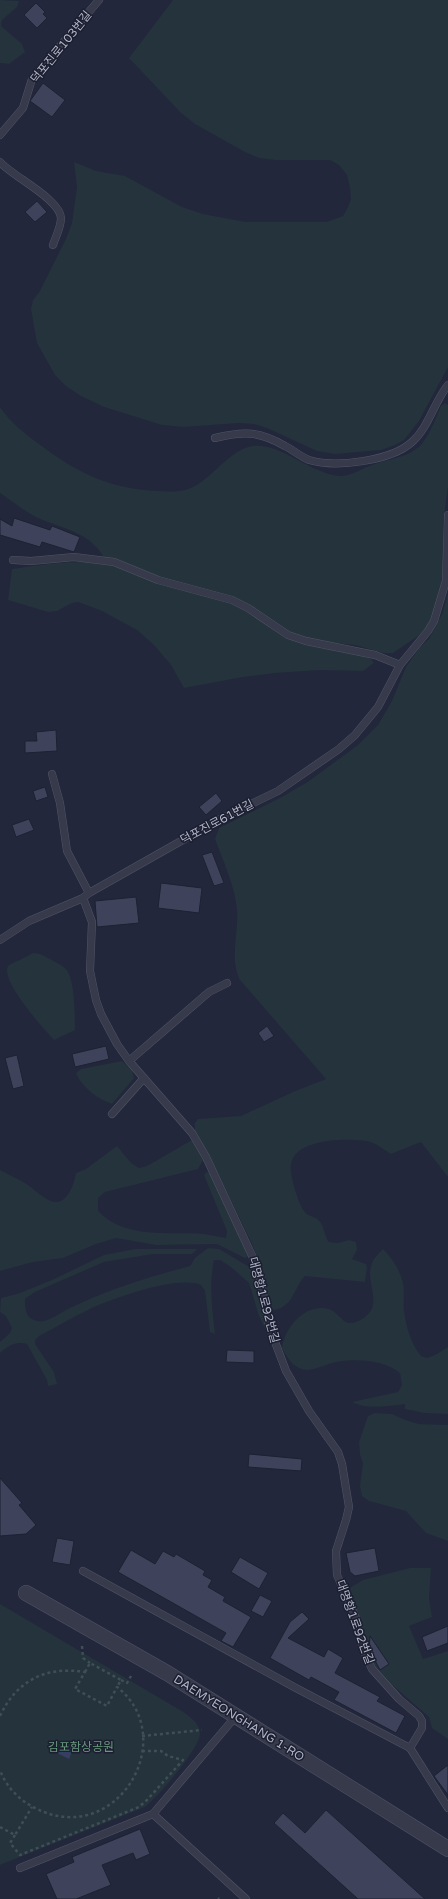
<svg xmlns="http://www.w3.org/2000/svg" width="448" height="1899" font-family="'Varela Round','Noto Sans KR',sans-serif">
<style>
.green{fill:#24333c}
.water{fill:#363e62}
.building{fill:#3e435b;stroke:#1d2132}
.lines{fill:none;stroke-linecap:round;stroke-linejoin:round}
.service-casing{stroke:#515466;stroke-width:8}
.minor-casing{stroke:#515466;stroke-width:16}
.path{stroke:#3f4f56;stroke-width:2.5;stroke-dasharray:3 3;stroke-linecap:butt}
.service{stroke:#363a4b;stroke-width:7}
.minor{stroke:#363a4b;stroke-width:15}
.labels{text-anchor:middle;stroke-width:3;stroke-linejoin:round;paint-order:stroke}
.street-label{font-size:12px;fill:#b1b4c7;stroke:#1b1f30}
.park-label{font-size:12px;fill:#68987e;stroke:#1b1f30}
</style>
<rect width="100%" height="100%" fill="#22273b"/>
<g class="green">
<path d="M0 0 19 1 17 7 2 20 1 26 22 44 25 52 9 64 0 63Z"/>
<path d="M173 0H448V367L419 421 404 440 395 445 381 450 335 454 317 451 267 428 254 424 239 423 184 427 162 425 104 407 81 396 66 386 55 375 37 343 31 309 33 300 40 291 66 239 72 223 77 187 74 162 96 171 125 176 182 207 203 214 246 222H327L343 216 347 209 351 199 350 188 347 175 339 165 330 160H275L259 158 243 151 195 124 180 112 129 58Z"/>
<path d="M445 403 448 405V487L443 524V573L441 590 429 624 418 636 393 653H383L355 645 313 641 370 658 374 663 363 671 320 670 275 673 243 677 184 688 171 665 154 645 137 630 102 611 78 602 72 603 57 611 48 612 8 600 12 569C44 564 74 560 107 563 92 531 64 530 36 517 24 511 12 501 0 493V407C11 423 24 433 39 444 76 472 108 488 155 491 168 491 179 493 191 488 212 479 230 449 253 446 277 444 297 462 318 470 325 473 334 476 341 476 352 476 364 467 375 464 386 460 399 458 410 453 413 451 417 448 420 446 430 435 435 419 441 406Z"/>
<path d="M448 593V1177L421 1142 391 1154C383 1149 376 1143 367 1141 347 1138 296 1138 291 1164 289 1173 298 1203 304 1211 308 1217 316 1216 320 1222 325 1228 324 1236 329 1242L338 1243 349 1240 356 1242 357 1250 352 1259 366 1264 367 1268 365 1282 305 1276C291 1292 295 1307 270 1311L265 1280 253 1246 210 1157 195 1132V1123L198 1119 241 1116 293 1092 326 1079 240 980C229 958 239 933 237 910 235 886 223 861 215 839L219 828 280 798 309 781 358 745 378 725 392 701 406 667 420 647 429 639 442 614Z"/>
<path d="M33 953C40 953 44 956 50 959 55 962 62 965 66 969 75 979 75 1015 75 1030L54 1040C44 1029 0 981 8 966 12 963 27 957 33 953Z"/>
<path d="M122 1061 132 1071 134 1078 112 1104C98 1099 82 1088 76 1073L81 1069Z"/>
<path d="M192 1140 203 1160 198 1169 105 1192 98 1198V1211C126 1240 169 1231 204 1234 212 1235 218 1237 226 1238L227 1231 204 1175 207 1172 210 1174 238 1231 248 1257 245 1258 217 1244 156 1245 116 1238 96 1244 63 1258 33 1262 0 1271V1170C9 1175 19 1179 28 1185 35 1190 43 1198 51 1201 67 1207 74 1184 76 1173L86 1169 117 1146 131 1163 139 1168 147 1166Z"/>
<path d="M208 1248 219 1249 253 1269 255 1273 269 1337 259 1316 249 1283 231 1267 220 1260H214C209 1284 212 1309 215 1334L210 1332 205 1291 201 1285C177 1275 111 1299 88 1310 71 1318 55 1328 39 1336L35 1340V1344L54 1372 57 1384 48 1386 47 1380 27 1344C16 1341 8 1346 0 1353V1342L10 1333 12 1328 6 1316 0 1312 1 1298 20 1293 52 1280 104 1255 135 1249H197L192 1254H153L104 1262 35 1292 25 1299C25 1307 25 1317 34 1320 45 1325 58 1314 68 1309 106 1290 148 1277 190 1266L195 1258Z"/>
<path d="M383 1249C392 1258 400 1270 403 1283 405 1292 403 1302 404 1311 406 1326 411 1344 421 1356L427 1358 435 1355 448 1347V1414L424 1413 405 1409V1404C388 1406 367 1410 352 1402L398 1392 402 1385 400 1373C385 1360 356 1358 336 1362 327 1364 315 1370 306 1370 293 1368 288 1359 282 1348 285 1327 305 1303 329 1309 336 1311 340 1319 346 1322 352 1325 362 1320 366 1316 382 1304 366 1282 371 1266 373 1259 378 1254 383 1249Z"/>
<path d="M375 1413 392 1414 405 1420 419 1424 448 1425V1541L426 1533 406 1511 369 1501 362 1496 360 1486 363 1463 360 1455 359 1442 368 1416Z"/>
<path d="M410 1568H431L429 1598 432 1617 409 1626 423 1659 448 1651V1739L432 1728 429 1717 390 1683 375 1667 367 1653 365 1637 348 1589 363 1580Z"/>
<path d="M0 1604 180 1710C189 1716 199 1722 200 1733 201 1747 157 1798 145 1807L0 1865Z"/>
</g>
<path class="water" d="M63 1741 74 1747 69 1759 57 1753Z"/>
<g class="building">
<path d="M36 3 45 12 43 14 47 18 37 28 24 15Z"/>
<path d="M43 83 65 100 52 117 30 101Z"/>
<path d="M37 201 47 212 35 222 25 212Z"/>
<path d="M14 518 50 530 52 526 80 537 74 552 42 542 40 547 0 535V519L12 526Z"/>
<path d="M56 730 57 751 25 753V741H37L36 732Z"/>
<path d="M45 787 48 797 36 801 33 791Z"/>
<path d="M216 793 222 801 206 815 199 807Z"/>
<path d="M29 819 34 830 16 837 12 825Z"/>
<path d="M212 852 224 883 214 886 202 855Z"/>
<path d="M161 883 202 888 199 913 158 908Z"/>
<path d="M136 897 139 923 97 927 95 901Z"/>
<path d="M267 1026 274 1036 264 1042 258 1033Z"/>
<path d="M106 1046 109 1059 75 1067 72 1054Z"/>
<path d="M17 1055 24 1086 13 1089 5 1058Z"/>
<path d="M227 1350 254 1351V1363L226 1362Z"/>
<path d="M249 1454 302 1459 301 1471 248 1467Z"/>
<path d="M0 1478 22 1503 19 1505 36 1525 26 1534 0 1536Z"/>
<path d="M57 1538 74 1541 70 1565 52 1562Z"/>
<path d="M375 1548 379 1571 355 1576 350 1572 346 1553Z"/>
<path d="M131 1550 155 1564 163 1551 174 1557 176 1554 205 1571 203 1575 212 1580 208 1587 225 1597 223 1601 251 1617 233 1647 221 1641 226 1633 118 1572Z"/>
<path d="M240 1557 268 1573 259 1589 231 1572Z"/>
<path d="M260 1595 272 1601 263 1617 251 1611Z"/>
<path d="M302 1612 309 1619 288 1638 324 1657 328 1649 343 1658 335 1673 380 1697 377 1701 405 1716 396 1733 334 1700 339 1692 311 1677 309 1680 270 1658 290 1622Z"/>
<path d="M448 1626V1643L427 1651 422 1637Z"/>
<path d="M370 1636 389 1664 380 1670 369 1649Z"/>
<path d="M448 1765V1795L434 1776Z"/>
<path d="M326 1810 425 1899H358L274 1823 283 1813 305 1833Z"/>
<path d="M140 1829 150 1854 136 1860 133 1853 102 1865 111 1885 76 1899H57L46 1874 74 1862 72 1857Z"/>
</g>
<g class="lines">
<g class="service-casing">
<g id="service">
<path d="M0 135 23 108 32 79 99 0"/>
<path d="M0 162C12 176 60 199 61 218 61 227 56 236 53 245"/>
<path d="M215 438C244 431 259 431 285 446 293 450 301 457 309 460 336 468 391 461 412 442 429 427 434 402 448 385"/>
<path d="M13 560 31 561 74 557 114 562 158 580 232 600 248 608 288 635 306 641 375 655 400 665"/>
<path d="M52 774 60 803 67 851 89 893"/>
<path d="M83 898 92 922 90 971 96 1000 101 1014 117 1044 129 1061 192 1133 206 1157 255 1262 260 1277 269 1326 286 1371 309 1411 338 1452 342 1464 349 1507 346 1520 336 1551 337 1575 356 1618 363 1649 372 1669 399 1699 419 1716 422 1721V1728L410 1748"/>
<path d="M0 940 29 921 83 898 89 893 220 819 278 791 339 749 355 735 378 707 400 665 428 631 434 621 446 581 448 515"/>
<path d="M129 1061 209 992 227 983"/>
<path d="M112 1114 144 1078"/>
<path d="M83 1571 294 1687 410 1748 448 1808"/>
<path d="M236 1716 153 1814 246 1899"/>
<path d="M20 1868 153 1814"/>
</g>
</g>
<g class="minor-casing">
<path id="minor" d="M26 1593 167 1673 448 1849"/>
</g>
<g class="path">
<path d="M82 1646 83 1658 90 1663"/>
<path d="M85 1672 90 1663 121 1680 117 1687"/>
<path d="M121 1680 127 1683 131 1676"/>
<path d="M0 1716C17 1680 46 1666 85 1672L75 1689 107 1706 117 1687C181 1737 118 1848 37 1809 20 1801 6 1787 0 1770"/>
<path d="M142 1736 202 1730"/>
<path d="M0 1827 15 1835 32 1807"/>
<path d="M15 1835 10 1843 20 1855 139 1807 147 1800 183 1760 168 1756 161 1751H142"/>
<path d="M218 1898 219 1899"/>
</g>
<use href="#service" class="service"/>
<use href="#minor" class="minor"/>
</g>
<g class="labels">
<g class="street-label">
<text transform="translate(61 47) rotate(-51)" y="4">덕포진로103번길</text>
<text transform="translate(217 822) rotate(-28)" y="4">덕포진로61번길</text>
<text transform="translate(264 1300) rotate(75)" y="4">대명항1로92번길</text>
<text transform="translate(355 1622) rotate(70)" y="4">대명항1로92번길</text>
<text transform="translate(239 1718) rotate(32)" y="4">DAEMYEONGHANG 1-RO</text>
</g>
<g class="park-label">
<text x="81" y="1751">김포함상공원</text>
</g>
</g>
</svg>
